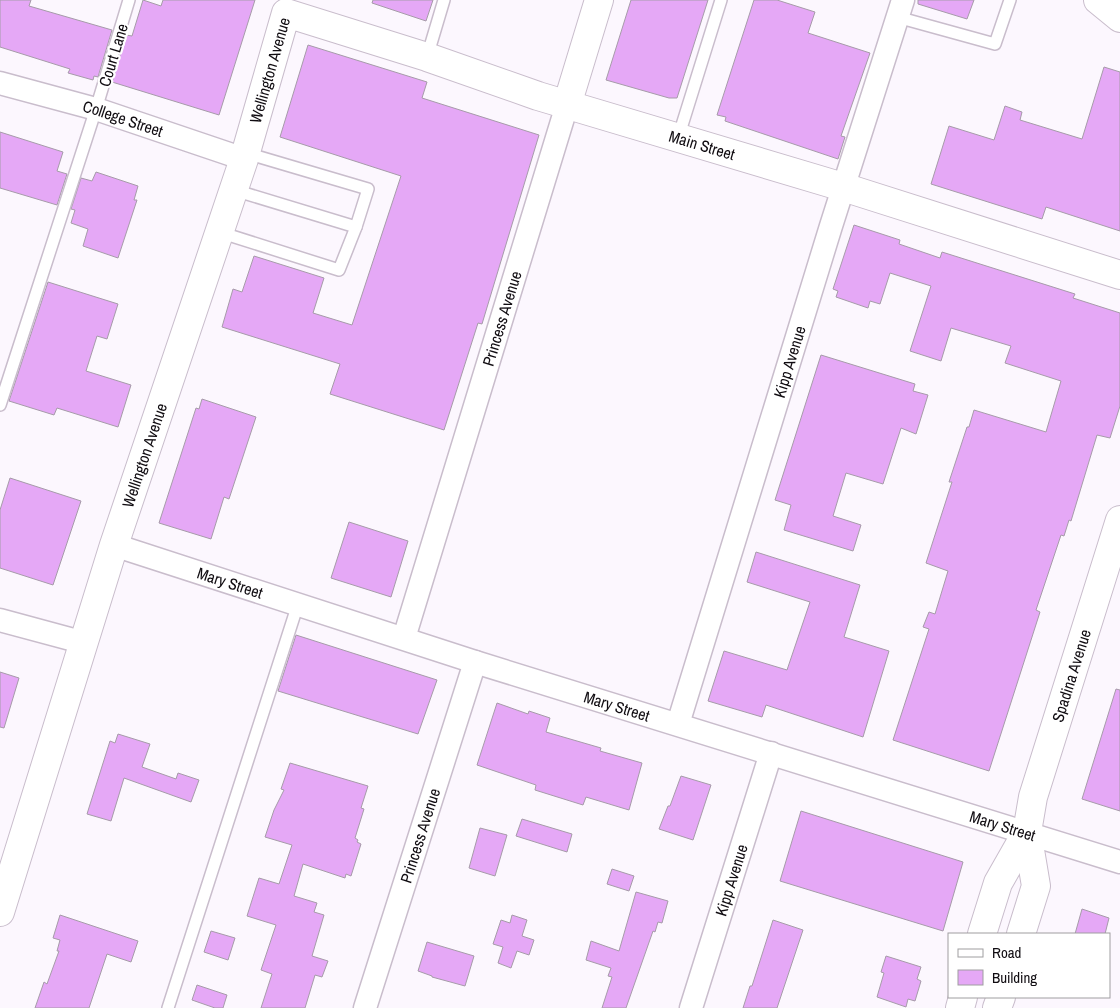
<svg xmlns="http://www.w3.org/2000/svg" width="1120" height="1008" font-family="'Archivo Narrow',sans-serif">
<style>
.building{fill:#e5a8f6;stroke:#a69ba9}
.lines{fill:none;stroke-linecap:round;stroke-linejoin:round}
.lane-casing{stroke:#c9bdcc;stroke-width:14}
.street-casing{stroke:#c9bdcc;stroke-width:25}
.secondary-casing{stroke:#c9bdcc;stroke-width:30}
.lane{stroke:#fff;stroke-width:11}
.street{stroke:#fff;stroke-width:22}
.secondary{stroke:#fff;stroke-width:28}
.labels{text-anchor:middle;stroke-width:4.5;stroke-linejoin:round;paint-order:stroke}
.street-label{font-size:16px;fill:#100c11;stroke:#fff}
</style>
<rect width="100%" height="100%" fill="#fcf7fe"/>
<g class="building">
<path d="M0 0H31L29 6 112 30 98 77 94 76 93 80 68 73 70 69 0 47Z"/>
<path d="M143 0 161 6 163 0H255L219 115 112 82 126 35 132 36Z"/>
<path d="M373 0H433L426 21 372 3Z"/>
<path d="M631 0H708L677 98H669L606 80Z"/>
<path d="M754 0H777L815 12 808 33 870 53 841 136 845 137 838 159 725 121 726 117 717 115Z"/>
<path d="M918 0H974L967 19 918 4Z"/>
<path d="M308 45 427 82 422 98 539 135 482 324 478 323 444 430 330 394 340 364 222 327 233 289 242 292 254 256 324 278 313 313 352 325 401 176 280 137Z"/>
<path d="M1104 67 1120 72V231L1046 207 1042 219 931 184 949 126 994 140 1005 106 1022 112 1020 120 1082 139Z"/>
<path d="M0 132 63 152 57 171 67 174 57 205 0 188Z"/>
<path d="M96 172 138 186 134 200H137L118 258 83 246 88 229 71 223 75 210 71 209 81 178 92 181Z"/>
<path d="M854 225 900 240 899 244 940 258 942 252 1075 294 1073 298 1120 313V406L1110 438 1097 435 1071 521 1069 520 1064 536 1061 535 1036 610 1040 612 989 771 893 740 929 629 923 627 929 612 935 614 948 571 926 563 952 482H949L967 427H969L974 410 1046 432 1061 381 1005 363 1011 346 951 328 941 361 910 351 931 286 890 273 880 304 870 301 868 308 836 297 838 291 833 289Z"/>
<path d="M48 282 118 304 107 339 97 336 86 371 131 385 118 427 57 408 54 415 9 401Z"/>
<path d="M821 355 915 384 913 391 928 395 916 434 901 428 883 484 846 473 833 516 861 525 853 551 784 530 791 505 775 500Z"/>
<path d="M202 399 256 417 229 499 224 497 211 539 159 523 196 408 199 409Z"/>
<path d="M10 478 81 501 53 585 0 568V510Z"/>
<path d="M349 522 408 541 391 597 331 578Z"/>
<path d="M756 552 860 585 844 637 889 651 863 737 766 705 762 717 708 701 724 651 787 670 810 602 747 582Z"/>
<path d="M296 635 437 680 418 734 278 691Z"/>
<path d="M0 672 19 678 4 728 0 727Z"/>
<path d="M1116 689 1120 690V811L1082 799Z"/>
<path d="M497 703 528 714 529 711 550 718 546 732 601 748 600 751 642 763 629 810 586 797 583 805 535 790 536 785 477 765Z"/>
<path d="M118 734 150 744 142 767 176 779 178 773 199 780 191 802 124 778 111 821 87 814 110 741 115 743Z"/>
<path d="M290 763 368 786 361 808 364 809 355 838 358 840 357 842 361 844 351 876 346 874 345 878 303 864 294 896 317 903 314 912 324 915 312 956 328 961 322 977 315 975 305 1008H261L272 974 261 970 276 925 247 916 259 878 279 884 292 845 265 837 274 810 284 790 281 789Z"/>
<path d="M681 776 711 785 693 840 659 829 668 806H670Z"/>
<path d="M801 811 963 862 943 931 780 881Z"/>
<path d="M522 819 572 834 567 852 516 836Z"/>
<path d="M480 828 507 835 495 876 469 868Z"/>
<path d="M612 869 634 876 629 891 607 884Z"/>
<path d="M636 892 668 901 662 923 658 922 655 932 653 931 626 1008H602L612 977 608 976 611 968 586 960 591 941 619 951Z"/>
<path d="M1082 909 1109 918 1105 934H1075Z"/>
<path d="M60 915 138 941 131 962 107 954 89 1008H35L44 982 47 984 59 951H57L60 940 53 938Z"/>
<path d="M512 915 527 920 522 936 534 940 529 955 517 951 511 968 498 963 503 947 493 944 501 920 510 923Z"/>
<path d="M773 920 803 930 777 1008H743L750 986H752Z"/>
<path d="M211 931 235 938 228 960 204 952Z"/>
<path d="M427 942 474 956 465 986 432 977V976L418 971Z"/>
<path d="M886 956 921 967 917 979 921 981 915 1001 908 999 906 1007 877 997 884 973 881 972Z"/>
<path d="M197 985 227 995 223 1008H215L192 1000Z"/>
</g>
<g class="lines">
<g class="lane-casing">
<g id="lane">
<path d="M897 17 995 44 1010 0"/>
<path d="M427 57 444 0"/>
<path d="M678 138 721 0"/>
<path d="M234 190 356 227"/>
<path d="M219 232 339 270 356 227 368 189 246 153"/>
<path d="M0 405 96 109 129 0"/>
<path d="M168 1008 298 604"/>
</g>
</g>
<g class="street-casing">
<g id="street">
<path id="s1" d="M0 83 96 109 244 159"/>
<path id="s2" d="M114 545 475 662 1120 862"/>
<path d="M0 620 85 643"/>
<path id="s3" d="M404 638 567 105"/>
<path id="s4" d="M678 724 831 226 903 0"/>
<path id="s5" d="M365 1008 475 662"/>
<path id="s6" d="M691 1008 771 753"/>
</g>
</g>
<g class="secondary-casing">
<g id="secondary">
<path d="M1098 0 1120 18"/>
<path d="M567 105 599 0"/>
<path id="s7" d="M0 912 114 545 244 159 286 13 427 57 538 96 843 187 1120 275"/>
<path id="s8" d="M982 934 998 883 1027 832 1033 797 1120 520"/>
<path d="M1021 934 1036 886 1027 832"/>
<path d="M960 1008 963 997"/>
<path d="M997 1008 1001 997"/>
</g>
</g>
<use href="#lane" class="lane"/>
<use href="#street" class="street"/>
<use href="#secondary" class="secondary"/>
</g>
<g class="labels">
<g class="street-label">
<text transform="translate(113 55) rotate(-73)" y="6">Court Lane</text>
<text dy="6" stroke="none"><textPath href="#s7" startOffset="884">Wellington Avenue</textPath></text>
<text dy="6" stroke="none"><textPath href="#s1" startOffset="128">College Street</textPath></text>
<text dy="6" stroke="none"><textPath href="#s7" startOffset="1380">Main Street</textPath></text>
<text dy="6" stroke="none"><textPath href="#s3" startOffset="334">Princess Avenue</textPath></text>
<text dy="6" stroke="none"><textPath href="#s4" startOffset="379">Kipp Avenue</textPath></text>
<text dy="6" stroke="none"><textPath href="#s7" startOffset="479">Wellington Avenue</textPath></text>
<text dy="6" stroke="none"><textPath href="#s2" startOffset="122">Mary Street</textPath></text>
<text dy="6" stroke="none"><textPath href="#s8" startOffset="275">Spadina Avenue</textPath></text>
<text dy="6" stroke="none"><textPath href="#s2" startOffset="528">Mary Street</textPath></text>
<text dy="6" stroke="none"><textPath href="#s2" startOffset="932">Mary Street</textPath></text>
<text dy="6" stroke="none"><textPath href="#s5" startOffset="181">Princess Avenue</textPath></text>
<text dy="6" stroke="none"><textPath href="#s6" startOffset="134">Kipp Avenue</textPath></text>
</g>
</g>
<rect x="948" y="933" width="162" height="65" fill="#ffffff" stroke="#9f9ea0"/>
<rect x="958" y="949" width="25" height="8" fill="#ffffff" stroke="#9f9ea0"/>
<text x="992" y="958" font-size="15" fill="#100c11">Road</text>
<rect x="958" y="970" width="25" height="15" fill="#e5a8f6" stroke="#9f9ea0"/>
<text x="992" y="983" font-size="15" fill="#100c11">Building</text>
</svg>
